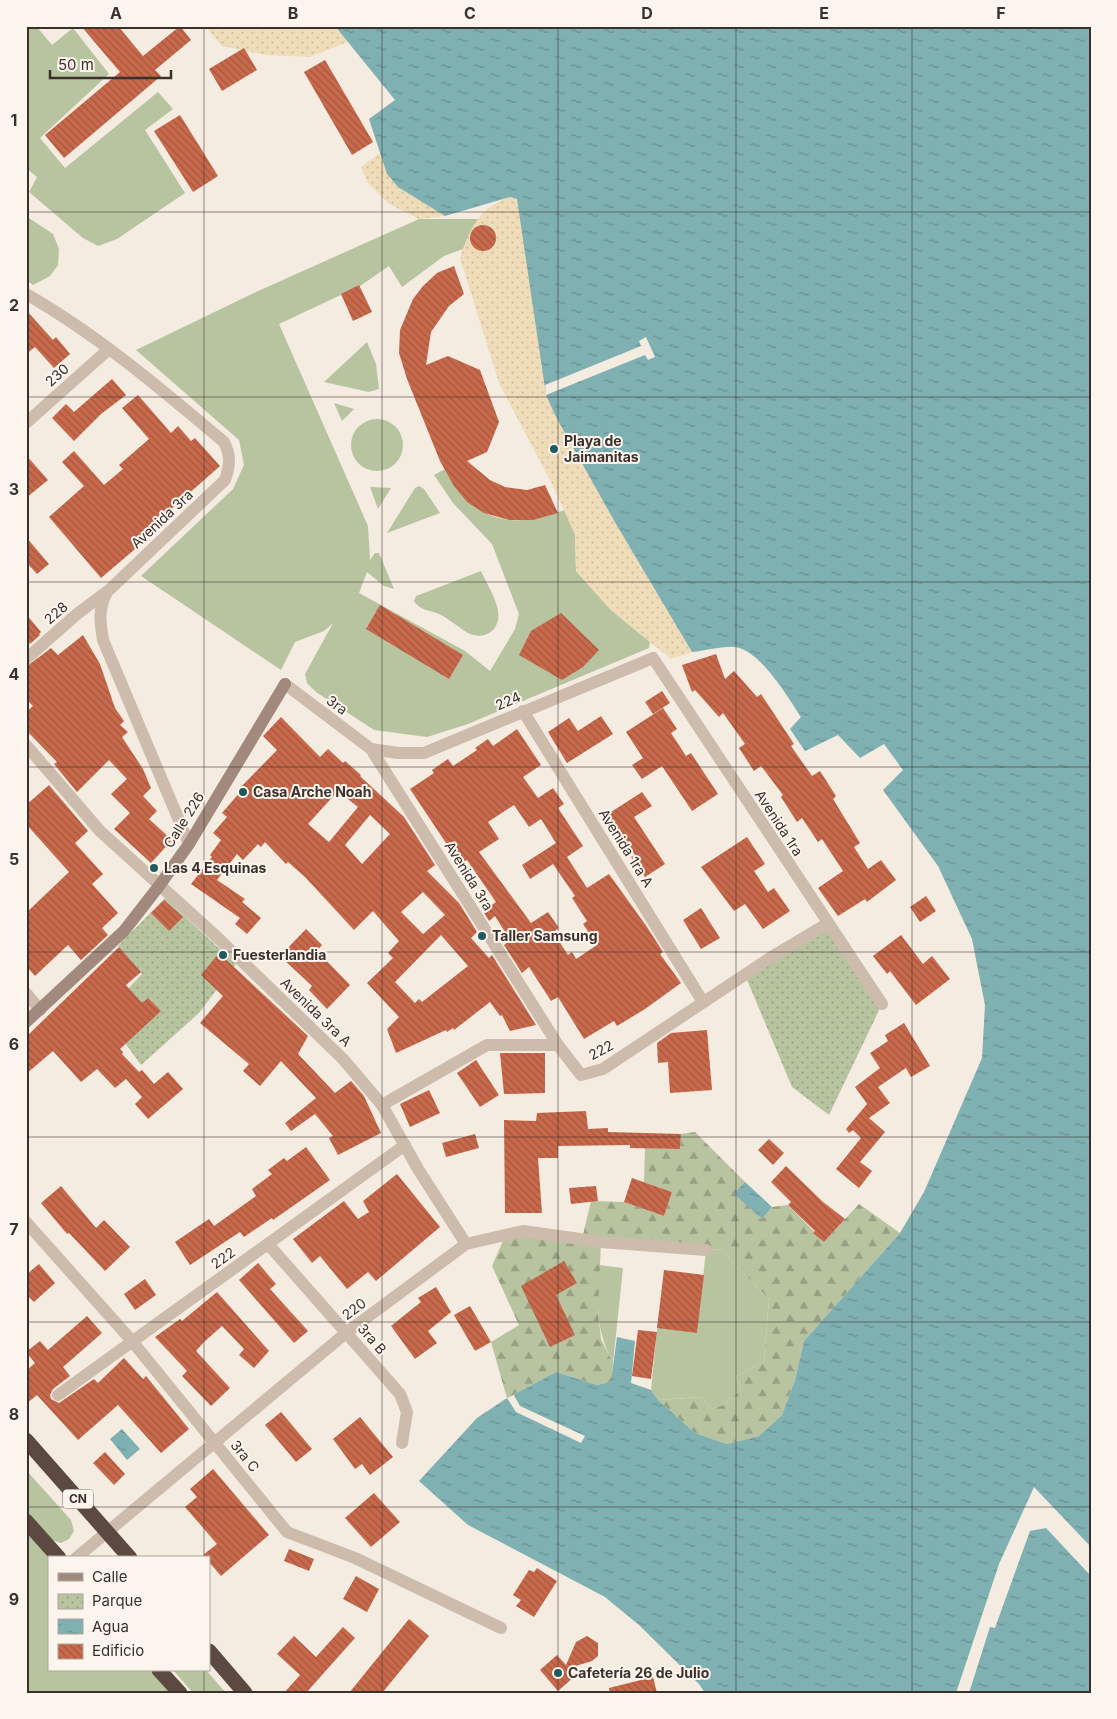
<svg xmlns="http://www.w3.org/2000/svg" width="1117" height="1719" font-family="Inter,sans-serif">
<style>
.grass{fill:#b8c4a0}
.forest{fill:url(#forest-firs)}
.sand{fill:url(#sand-dots)}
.park{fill:url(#park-dots)}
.water{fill:url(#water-ripples)}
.pier{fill:#f4ebe1}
.building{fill:url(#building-back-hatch);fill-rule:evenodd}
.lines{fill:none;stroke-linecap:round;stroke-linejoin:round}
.street{stroke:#cdbbac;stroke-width:12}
.secondary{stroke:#a18a7d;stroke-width:12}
.highway{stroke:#5c4a42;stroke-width:15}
.grid{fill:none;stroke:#3b302b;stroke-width:1;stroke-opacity:0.55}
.poi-dot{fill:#1f5a5e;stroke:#fbf5ee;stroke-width:2}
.labels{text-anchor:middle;stroke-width:4;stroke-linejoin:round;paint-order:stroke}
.shield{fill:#fbf5ee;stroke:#756b66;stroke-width:1}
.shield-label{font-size:12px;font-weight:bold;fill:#3b302b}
.street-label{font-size:14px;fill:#3b302b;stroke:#fbf5ee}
.poi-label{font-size:14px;font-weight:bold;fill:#3b302b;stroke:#fbf5ee;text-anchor:start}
.neatline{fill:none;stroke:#3b302b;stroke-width:2}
.grid-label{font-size:16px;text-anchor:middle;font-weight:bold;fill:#3b302b}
</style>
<defs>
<pattern id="forest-firs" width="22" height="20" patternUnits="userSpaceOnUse" patternTransform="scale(1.25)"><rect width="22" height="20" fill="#b8c4a0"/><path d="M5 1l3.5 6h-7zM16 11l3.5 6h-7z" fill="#97a083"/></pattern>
<pattern id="sand-dots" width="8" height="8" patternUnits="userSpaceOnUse" patternTransform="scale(1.25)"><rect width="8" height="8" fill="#efdcb8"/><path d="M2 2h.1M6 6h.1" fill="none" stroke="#cebd9e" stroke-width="1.8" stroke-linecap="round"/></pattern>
<pattern id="park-dots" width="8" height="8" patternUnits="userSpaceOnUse" patternTransform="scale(1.25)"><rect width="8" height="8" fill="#b8c4a0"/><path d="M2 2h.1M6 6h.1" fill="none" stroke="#97a083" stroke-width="1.8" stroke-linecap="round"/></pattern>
<pattern id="water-ripples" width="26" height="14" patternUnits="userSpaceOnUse" patternTransform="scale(1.25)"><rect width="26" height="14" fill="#7fb0b2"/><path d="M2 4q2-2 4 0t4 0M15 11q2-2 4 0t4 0" fill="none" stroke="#699091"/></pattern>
<pattern id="building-back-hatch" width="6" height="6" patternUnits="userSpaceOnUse" patternTransform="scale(1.25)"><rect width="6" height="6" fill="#c8694b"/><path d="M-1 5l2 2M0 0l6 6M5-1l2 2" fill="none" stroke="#a4573f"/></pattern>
</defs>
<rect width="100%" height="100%" fill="#f4ebe1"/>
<g class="grass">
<path d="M26 26H36L52 45 73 28 109 74 40 138 65 168 158 92 173 109 145 130 185 193 117 239 98 246 83 238 29 192 37 177 26 168Z"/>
<path d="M26 216 53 234 59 249 58 265 50 276 33 285 26 280Z"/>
<path d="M419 219H478L463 249 444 256 402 287 389 266 360 286 279 324 368 526 370 560 375 553H379L394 589 384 586 367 572 359 593 465 651 490 671 515 629 519 614 492 544 453 503 434 475 445 469C473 521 510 531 564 510L575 534 576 571 611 610 650 642 649 648 468 724 427 737 374 730 316 692 307 683 305 674 333 623 324 631 295 642 281 670 141 576 233 489 244 465 239 440 136 350 256 292Z"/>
<path d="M367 342 376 364 379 389 369 392 324 382Z"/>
<path d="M334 403 354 409 342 421Z"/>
<circle cx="377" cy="445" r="26"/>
<path d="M419 486 424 489 440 513 387 533 415 488Z"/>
<path d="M370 487 391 488 378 509Z"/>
<path d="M481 571C488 588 509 615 492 631 486 636 478 637 470 634 460 629 451 620 441 615 431 610 420 611 414 601L416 596Z"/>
<path d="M720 1249 769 1299 764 1361 736 1377 741 1390 723 1405 711 1409 702 1397 658 1400 651 1390 658 1321 677 1330 697 1333 706 1250Z"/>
<path d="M599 1265 623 1268 613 1363C594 1325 598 1305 599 1265Z"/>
<path d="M26 1470 71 1520 74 1531 69 1539 61 1543 51 1540 26 1511Z"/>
<path d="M26 1521 49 1558V1670H159L180 1693H26Z"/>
<path d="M173 1670H206L226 1693H193Z"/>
</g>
<path class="forest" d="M695 1132 745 1182 735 1194 762 1219 772 1207 788 1205 824 1242 859 1204 900 1233 804 1341 795 1380 782 1415 759 1436 727 1444 695 1433 658 1400 702 1397 711 1409 723 1405 741 1390 736 1377 764 1361 769 1299 720 1249 706 1250 601 1242 598 1312 601 1339 613 1363 612 1382 597 1385 556 1372 507 1398 491 1342 519 1325 492 1266 506 1234 582 1239 591 1201 624 1202 664 1216 672 1192 644 1182 645 1148 680 1149 681 1134Z"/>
<g class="sand">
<path d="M205 26H335L348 42 310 57 266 55 222 46Z"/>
<path d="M380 153 387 174 398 187 445 216 419 219 389 204 368 183 361 167Z"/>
<path d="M510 197 517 199 519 205 546 395 556 417 616 524 692 652 671 659 611 610 576 571 575 534 551 482 499 383 460 258C470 229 479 207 510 197Z"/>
</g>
<g class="park">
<path d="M165 898 236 964 199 1013 141 1065 104 1014 142 974 118 946Z"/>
<path d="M827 924 882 1004 829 1115 792 1087 745 975Z"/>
</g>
<g class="water">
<path d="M335 26H1091V1693H705L699 1684 639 1625 605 1597 468 1525 419 1481 477 1418 507 1398 556 1372 597 1385 611 1382 617 1337 635 1341 631 1383 651 1390 658 1400 695 1433 727 1444 759 1436 782 1415 795 1380 804 1341 900 1233 924 1192 982 1058 985 1005 972 939 938 866 883 790 903 770 884 744 860 758 838 735 805 751 790 729 801 717C788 697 760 650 735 647 721 646 705 651 692 652L616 524 556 417 546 395 517 199 510 197 445 216 398 187 387 174 369 119 395 100Z"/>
<path d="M745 1182 772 1207 762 1219 734 1194Z"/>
<path d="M122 1429 140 1449 127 1460 110 1439Z"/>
</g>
<g class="pier">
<path d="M646 337 655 357 648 360 645 355 546 395 545 385 641 346 639 341Z"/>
<path d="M514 1395 520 1406 585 1436 581 1443 516 1412 507 1398Z"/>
<path d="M1034 1487 1091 1547V1576L1046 1528 1030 1531 995 1628 990 1627 969 1693H956L999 1564Z"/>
</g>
<g class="building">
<path d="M81 26H118L143 56 180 26 191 40 155 70 161 76 64 158 45 135 120 72Z"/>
<path d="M244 48 257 70 222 91 209 69Z"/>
<path d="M325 60 373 142 352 155 304 72Z"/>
<path d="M180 115 218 176 193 192 154 131Z"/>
<circle cx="483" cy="238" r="13"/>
<path d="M454 266 464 294 449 306 431 332 426 365 448 356 480 370 499 422 487 452 467 461 490 480 505 487 527 490 545 485 558 513 533 520H509L484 513 467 502 454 486 440 461 407 379 399 353 400 330 413 299 423 286 437 273Z"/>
<path d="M359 285 372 312 353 321 341 294Z"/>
<path d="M26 310 53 340 56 337 70 354 54 368 35 347 26 354Z"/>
<path d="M112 379 126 395 101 414 74 441 52 418 66 404 74 412Z"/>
<path d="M138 395 171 433 178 426 191 441 195 438 220 466 144 533 148 538 101 578 49 517 84 486 62 462 74 451 104 485 123 469 119 465 149 439 122 408Z"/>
<path d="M26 455 48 480 26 498Z"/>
<path d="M26 537 49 564 37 574 26 562Z"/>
<path d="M380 605 463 655 449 679 366 629Z"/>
<path d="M561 613 599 650 583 667 562 680 519 655 531 631Z"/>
<path d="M26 614 41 632 39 634 40 635 30 644 29 642 26 644Z"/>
<path d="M83 635 100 664 115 708 124 721 120 725 128 732 122 737 143 769 151 788 143 796 157 811 149 819 172 840 151 863 114 829 130 813 111 794 127 779 109 760 77 792 54 764 57 762 26 730V712L33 706 26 699V667L51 648 58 655Z"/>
<path d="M716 654 725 679 734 671 757 697 761 694 794 744 791 746 812 776 820 771 836 796 833 799 860 843 854 847 868 869 881 860 896 880 867 902 865 899 838 916 818 888 843 871 822 839 818 842 802 818 797 822 781 797 783 795 761 766 754 771 739 748 745 744 723 713 719 717 695 690 692 692 682 665Z"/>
<path d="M662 691 670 703 653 714 645 702Z"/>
<path d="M663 708 677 729 671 733 686 756 691 753 718 794 692 811 662 766 642 779 632 765 643 758 626 732Z"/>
<path d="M601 716 613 734 567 763 548 732 569 718 578 731Z"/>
<path d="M281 717 320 757 328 749 343 763 345 761 361 775 360 776 404 817 435 865 427 871 459 903 477 932 471 938 489 958 492 955 536 1025 510 1031 502 1015 500 1016 490 1002 454 1030 453 1028 447 1032 446 1030 396 1053 387 1029 399 1017 367 983 393 958 388 953 399 941 373 911 354 930 305 877 288 862 286 864 265 842 261 847 258 844 243 860 237 854 217 880 245 899 242 902 261 918 247 934 235 924 240 918 191 884 212 857 210 855 221 840 213 833 227 817 222 813 241 791 239 789 277 750 263 736ZM338 791 358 807 329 842 308 824ZM370 815 390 834 362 864 345 845ZM423 892 445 915 423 934 401 912ZM441 935 468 966 422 1002 419 999 415 1003 395 982Z"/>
<path d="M517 729 541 765 523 777 538 798 553 788 564 804 558 808 583 846 567 857 587 888 609 874 647 927 663 952 660 954 681 983 645 1009 617 1026 614 1021 584 1039 558 997 551 1001 529 967 522 973 504 945 510 940 495 916 489 921 483 911 496 902 467 860 460 864 410 789 434 773 432 770 448 759 453 766 477 750 475 748 488 739 493 746ZM514 805 529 827 541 819 556 843 522 865 530 879 553 864 575 896 572 898 587 921 583 924 597 945 576 959 572 952 568 955 553 932 559 928 548 912 531 923 479 852 499 839 488 822Z"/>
<path d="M49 785 88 831 75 843 103 874 92 884 118 913 102 928 108 935 81 960 68 945 35 976 26 966V913L69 872 26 824V805Z"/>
<path d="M642 792 652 806 634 817 665 864 645 877 631 857 635 855 608 814Z"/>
<path d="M747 837 765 864 754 871 768 892 774 888 790 911 763 929 745 904 734 911 701 867Z"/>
<path d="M926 896 936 911 920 922 910 907Z"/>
<path d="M164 900 183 917 169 931 151 913Z"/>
<path d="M701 908 720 938 701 949 683 920Z"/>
<path d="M306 929 322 945 317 951 350 985 327 1009 309 990 312 986 280 956Z"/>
<path d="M901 935 923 964 932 956 950 979 916 1005 890 971 887 974 873 956Z"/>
<path d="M119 947 141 972 126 985 142 1003 148 998 161 1011 120 1049 123 1052 122 1054 139 1072 142 1070 154 1084 168 1072 183 1089 148 1119 135 1104 142 1097 126 1079 115 1088 97 1069 81 1082 53 1051 26 1074V1037Z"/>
<path d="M219 953 308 1036 298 1054 335 1093 351 1081 364 1096 381 1133 338 1155 329 1138 333 1136 315 1114 291 1131 285 1123 316 1098 281 1061 260 1086 243 1071 249 1064 200 1023 223 996 201 975Z"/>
<path d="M904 1023 930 1066 911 1077 906 1068 878 1087 890 1103 869 1118 885 1132 860 1162 872 1171 859 1188 836 1169 861 1138 853 1130 849 1133 846 1129 867 1104 855 1087 880 1068 870 1053 888 1041 885 1035Z"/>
<path d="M707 1030 712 1090 670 1093 668 1062 658 1063 657 1043 671 1033Z"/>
<path d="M500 1053H545V1093L504 1094Z"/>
<path d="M476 1060 499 1095 480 1107 457 1073Z"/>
<path d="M429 1090 440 1113 410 1127 400 1104Z"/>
<path d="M586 1111 588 1129 608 1128V1132L681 1134 680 1149 630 1148V1145L558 1146V1158H538L542 1213H505L504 1120 536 1121 537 1113Z"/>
<path d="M475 1134 479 1148 446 1157 442 1143Z"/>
<path d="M769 1139 784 1153 773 1165 758 1150Z"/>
<path d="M306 1147 330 1180 273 1220 272 1218 244 1237 240 1232 190 1265 175 1242 209 1219 214 1226 256 1196 252 1189 272 1174 268 1170 284 1158 287 1161Z"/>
<path d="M786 1166 823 1202 845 1219 824 1242 813 1233 815 1231 788 1205 791 1202 771 1182Z"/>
<path d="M397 1174 440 1227 376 1281 368 1272 347 1289 320 1256 312 1263 293 1239 344 1201 358 1219 369 1212 363 1201Z"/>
<path d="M632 1178 672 1192 664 1216 624 1202Z"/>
<path d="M61 1186 96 1228 104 1220 130 1247 105 1271 69 1233 67 1234 41 1203Z"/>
<path d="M596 1186 598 1201 571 1204 569 1188Z"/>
<path d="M564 1261 577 1283 556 1295 575 1335 550 1347 521 1286Z"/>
<path d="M258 1263 276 1284 270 1289 308 1331 294 1343 239 1280Z"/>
<path d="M39 1264 55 1283 34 1302 26 1294V1275Z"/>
<path d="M664 1270 704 1275 697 1333 657 1328Z"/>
<path d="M145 1279 156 1295 135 1310 124 1294Z"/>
<path d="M436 1287 451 1312 428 1331 437 1343 415 1359 391 1326 421 1302 418 1298Z"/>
<path d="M217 1292 269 1351 254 1368 239 1355 244 1349 222 1326 204 1342 196 1351 230 1388 211 1406 182 1376 187 1371 155 1337 180 1319 182 1321Z"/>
<path d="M470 1306 491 1342 475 1351 454 1315Z"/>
<path d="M87 1316 102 1333 63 1367 70 1376 53 1389 50 1395 51 1399 59 1403 94 1379 98 1383 124 1358 143 1379 146 1376 189 1429 161 1453 118 1405 78 1440 37 1395 26 1404V1371L35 1363 26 1352 40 1341 48 1350Z"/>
<path d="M638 1330 657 1332 651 1379 632 1376Z"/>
<path d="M281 1412 312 1449 296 1462 265 1425Z"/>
<path d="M360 1417 393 1457 370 1475 362 1464 355 1469 333 1439Z"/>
<path d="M105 1452 125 1474 114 1485 93 1463Z"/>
<path d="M213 1469 269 1535 221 1576 209 1562V1558L203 1555 217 1544 185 1507 197 1497 190 1489Z"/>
<path d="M374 1493 400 1522 371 1547 345 1518Z"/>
<path d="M289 1549 314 1559 309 1571 284 1561Z"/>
<path d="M537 1568 557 1581 534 1617 516 1606 521 1600 513 1595 529 1570 534 1572Z"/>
<path d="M356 1576 379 1589 367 1612 343 1599Z"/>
<path d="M409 1619 429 1636 382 1693H349Z"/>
<path d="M343 1627 355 1638 306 1693H284L300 1675 277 1654 294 1636 316 1657Z"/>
<path d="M587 1636 598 1643V1656L592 1661 569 1668 575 1676 558 1691 540 1670 557 1655 566 1665 576 1642Z"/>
<path d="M653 1677 657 1693H610L609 1688Z"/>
</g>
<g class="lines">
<g class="street">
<path d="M26 294C98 335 161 389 224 442 231 456 230 465 225 480L107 592C98 609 100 622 103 640L189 844"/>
<path d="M26 423 109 349"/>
<path d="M26 659 77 614 105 593"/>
<path d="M285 684 371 749 558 1045 581 1075 603 1069 770 958 827 924"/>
<path d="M523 711 703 1002"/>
<path d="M26 745 100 831 218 938 343 1059 382 1105 418 1169 466 1244"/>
<path d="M371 749 398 753H424L653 658 882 1004"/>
<path d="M26 993 40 1010"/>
<path d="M382 1105 487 1045H558"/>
<path d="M26 1222 132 1341 287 1532 355 1558 501 1628"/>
<path d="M268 1244 400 1394 407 1412 402 1443"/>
<path d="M58 1395 405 1145"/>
<path d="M76 1558 346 1333 466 1244 523 1231 601 1242 706 1250"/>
</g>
<path class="secondary" d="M26 1022 124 931 159 886 189 844 285 684"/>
<g class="highway">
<path d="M26 1440 130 1558"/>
<path d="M26 1521 59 1558"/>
<path d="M209 1651 245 1693"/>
<path d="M159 1670 180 1693"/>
</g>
</g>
<path class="grid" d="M204 26V1558M382 26V1693M558 26V1693M736 26V1693M912 26V1693M26 212H1091M26 397H1091M26 582H1091M26 767H1091M26 952H1091M26 1137H1091M26 1322H1091M26 1507H1091M204 1670V1693"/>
<g class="poi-dot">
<circle cx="554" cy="449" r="5"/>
<circle cx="243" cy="792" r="5"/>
<circle cx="154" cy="868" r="5"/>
<circle cx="482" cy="936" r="5"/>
<circle cx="223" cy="955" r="5"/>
<circle cx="558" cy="1673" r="5"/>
</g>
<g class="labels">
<rect class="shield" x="63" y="1489.5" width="30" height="19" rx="4"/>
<g class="shield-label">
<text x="78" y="1503">CN</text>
</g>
<g class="street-label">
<text transform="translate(57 375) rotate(-42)" y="5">230</text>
<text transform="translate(162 519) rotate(-43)" y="5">Avenida 3ra</text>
<text transform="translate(56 613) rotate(-41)" y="5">228</text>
<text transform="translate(508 701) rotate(-23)" y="5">224</text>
<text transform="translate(337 705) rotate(37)" y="5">3ra</text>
<text transform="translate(184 820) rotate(-58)" y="5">Calle 226</text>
<text transform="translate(779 823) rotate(57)" y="5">Avenida 1ra</text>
<text transform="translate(626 848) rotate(58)" y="5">Avenida 1ra A</text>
<text transform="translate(469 876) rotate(58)" y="5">Avenida 3ra</text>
<text transform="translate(316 1012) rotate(44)" y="5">Avenida 3ra A</text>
<text transform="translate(601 1050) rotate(-28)" y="5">222</text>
<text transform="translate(223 1258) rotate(-36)" y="5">222</text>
<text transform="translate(354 1309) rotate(-37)" y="5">220</text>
<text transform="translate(372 1339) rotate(49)" y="5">3ra B</text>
<text transform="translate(245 1456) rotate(51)" y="5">3ra C</text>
</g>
<g class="poi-label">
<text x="564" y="446">Playa de<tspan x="564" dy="16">Jaimanitas</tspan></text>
<text x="253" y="797">Casa Arche Noah</text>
<text x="164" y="873">Las 4 Esquinas</text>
<text x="492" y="941">Taller Samsung</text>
<text x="233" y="960">Fuesterlandia</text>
<text x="568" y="1678">Cafetería 26 de Julio</text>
</g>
</g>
<rect width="1117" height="1719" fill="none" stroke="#fbf5ee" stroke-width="55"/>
<rect x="48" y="1556" width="162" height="115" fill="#fbf5ee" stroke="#aea6a0"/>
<rect x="58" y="1573" width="25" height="8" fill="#a18a7d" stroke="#aea6a0"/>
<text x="92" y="1582" font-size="15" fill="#3b302b">Calle</text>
<rect x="58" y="1594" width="25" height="15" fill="url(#park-dots)" stroke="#aea6a0"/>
<text x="92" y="1606" font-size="15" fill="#3b302b">Parque</text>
<rect x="58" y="1619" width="25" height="15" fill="url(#water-ripples)" stroke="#aea6a0"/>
<text x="92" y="1632" font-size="15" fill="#3b302b">Agua</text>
<rect x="58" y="1644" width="25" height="15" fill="url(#building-back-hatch)" stroke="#aea6a0"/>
<text x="92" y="1656" font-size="15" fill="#3b302b">Edificio</text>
<path d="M50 70v8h121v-8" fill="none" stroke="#3b302b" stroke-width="2.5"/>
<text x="58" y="70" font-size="15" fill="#3b302b" stroke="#fbf5ee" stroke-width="4" paint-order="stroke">50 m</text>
<rect x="28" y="28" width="1062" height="1664" class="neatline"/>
<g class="grid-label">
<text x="116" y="19">A</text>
<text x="293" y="19">B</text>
<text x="470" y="19">C</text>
<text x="647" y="19">D</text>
<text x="824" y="19">E</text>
<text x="1001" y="19">F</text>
<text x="14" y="126">1</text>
<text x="14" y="311">2</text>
<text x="14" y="495">3</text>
<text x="14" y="680">4</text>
<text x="14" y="865">5</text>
<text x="14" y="1050">6</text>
<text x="14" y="1235">7</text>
<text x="14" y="1420">8</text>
<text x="14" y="1605">9</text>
</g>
</svg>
